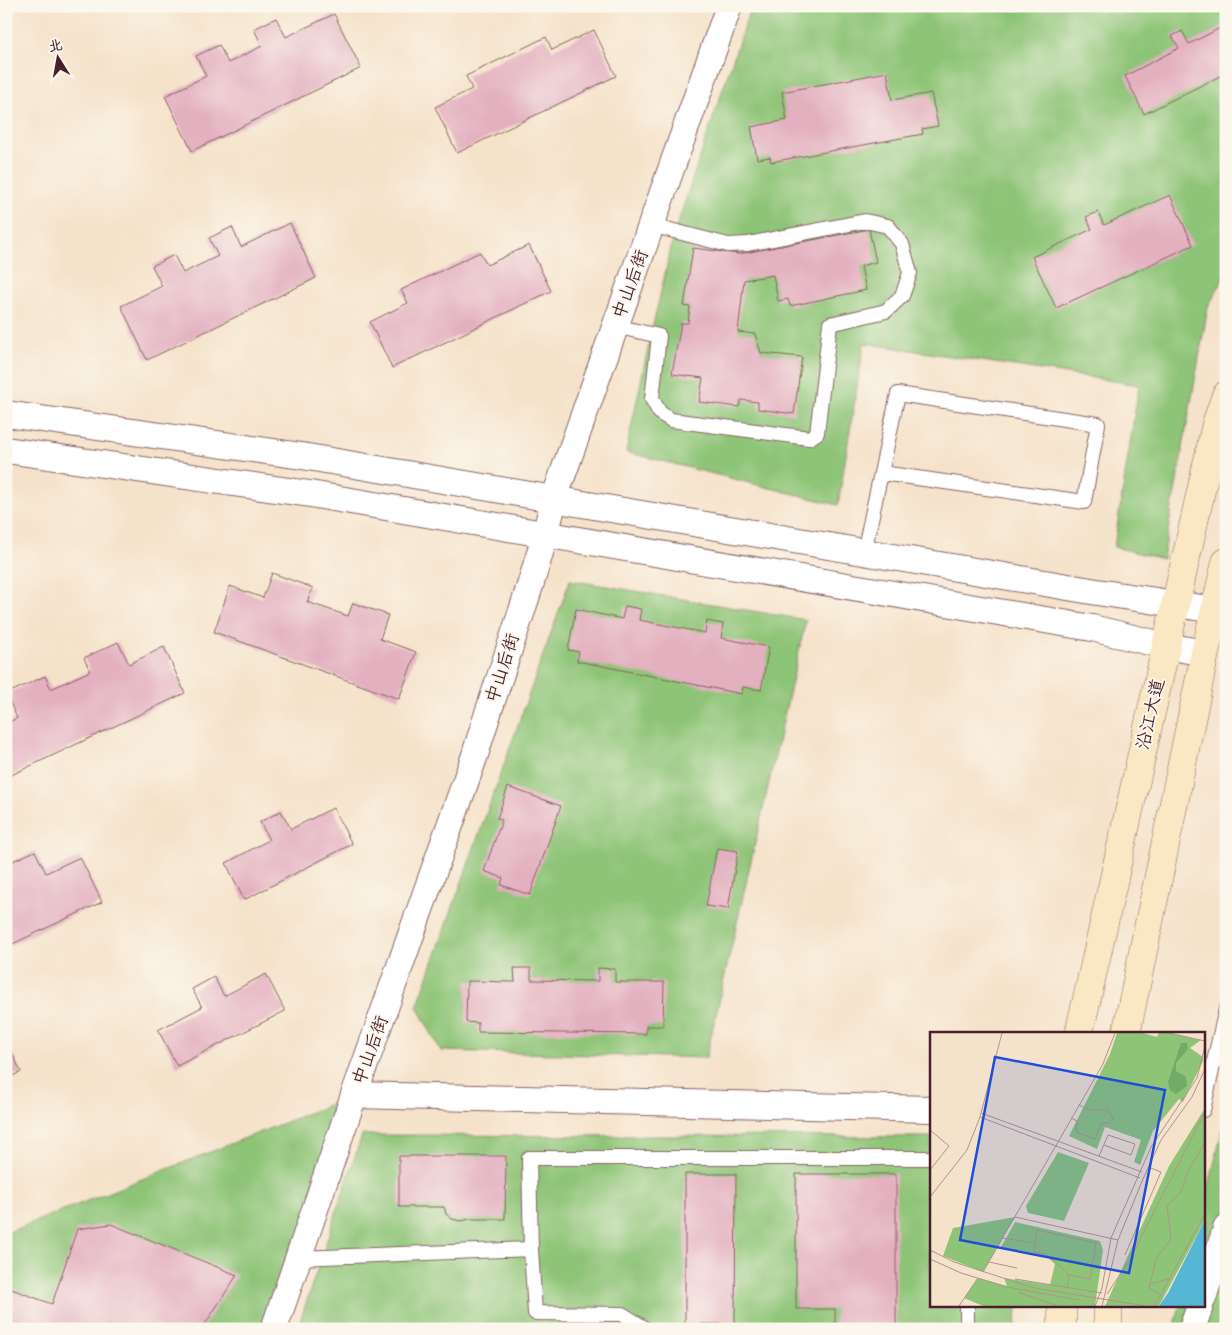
<svg xmlns="http://www.w3.org/2000/svg" width="1232" height="1335" font-family="'Gochi Hand','LXGW WenKai TC',sans-serif">
<style>
.green{fill:#8ec477;stroke:#6c7251}
.building{fill:#e3b0c0}
.lines{fill:none;stroke-linecap:round;stroke-linejoin:round}
.service-casing{stroke:#866363;stroke-width:16}
.minor-casing{stroke:#866363;stroke-width:28}
.secondary-casing{stroke:#866363;stroke-width:29}
.service{stroke:#fff;stroke-width:14}
.minor{stroke:#fff;stroke-width:26}
.secondary{stroke:#fae7c3;stroke-width:28}
.labels{text-anchor:middle;stroke-width:4;stroke-linejoin:round;paint-order:stroke}
.street-label{font-size:18px;fill:#4a1f2b;stroke:#fbf7ec}
.inset-road{fill:none;stroke:#b1948a;stroke-width:1}
.view{fill:#1d4ed8;fill-opacity:0.15;stroke:#1d4ed8;stroke-width:2.5}
.inset-edge{fill:none;stroke:#4a1f2b;stroke-width:2.5}
</style>
<rect width="100%" height="100%" fill="#fbf7ec"/>
<filter id="ink" filterUnits="userSpaceOnUse"><feTurbulence type="fractalNoise" baseFrequency=".02" numOctaves="2"/><feDisplacementMap in="SourceGraphic" scale="10" xChannelSelector="R" yChannelSelector="G"/><feConvolveMatrix kernelMatrix="1 2 1 2 8 2 1 2 1" color-interpolation-filters="sRGB"/></filter>
<filter id="wash" filterUnits="userSpaceOnUse"><feTurbulence type="fractalNoise" baseFrequency=".0096" numOctaves="4" result="noise"/><feDisplacementMap in="SourceGraphic" scale="20" xChannelSelector="R" yChannelSelector="G"/><feGaussianBlur stdDeviation="1.12" result="paint"/><feColorMatrix in="noise" values="0 0 0 0 0 0 0 0 0 0 0 0 0 0 0 0 0 1.4 0 .05"/><feComposite in="paint" operator="in"/></filter>
<g filter="url(#wash)">
<rect width="100%" height="100%" fill="#f5e2ca"/>
<g class="green">
<path d="M751 6H1226V273L1208 307 1163 559 1114 547 1139 385 864 343 838 505 626 452 651 334 675 231Z"/>
<path d="M570 580 806 620 706 1058 441 1051 417 1007Z"/>
<path d="M354 1095 274 1329H6V1233Z"/>
<path d="M1226 1116V1329H1174L1180 1306H1203V1209Z"/>
<path d="M362 1135 931 1137V1306H1017L1016 1329H628L623 1326 298 1327Z"/>
</g>
<g id="blocks">
<g class="building">
<path d="M334 14 361 68 192 151 165 96 206 76 196 56 219 45 228 63 262 46 254 29 276 18 286 37Z"/>
<path d="M1226 25V73L1144 114 1125 76 1179 48 1172 36 1182 31 1189 44Z"/>
<path d="M594 30 616 76 457 153 435 107 472 89 466 76 546 37 552 50Z"/>
<path d="M887 72 892 100 931 93 938 126 922 129 923 134 771 162 770 157 757 159 751 127 787 120 782 92Z"/>
<path d="M1170 195 1193 245 1056 308 1032 257 1092 229 1086 217 1098 212 1104 225Z"/>
<path d="M290 223 316 278 147 360 121 306 162 286 152 266 174 255 183 273 218 256 209 238 232 227 241 247Z"/>
<path d="M869 229 876 262 861 266 866 290 790 306 788 299 778 301 773 275 744 280 738 332 755 334 761 353 802 357 794 414 758 409V402L741 400 739 407 699 402 703 378 672 374 681 323H688L690 307 684 306 693 248 739 254Z"/>
<path d="M529 245 551 291 392 368 370 322 408 303 401 290 480 252 487 265Z"/>
<path d="M272 573 313 588 307 602 348 616 353 603 388 615 380 639 416 652 399 699 214 632 230 586 263 598Z"/>
<path d="M625 606 641 609 639 620 705 633 707 621 723 624 721 638 769 647 761 690 743 687 742 694 577 661 579 652 568 650 576 609 622 619Z"/>
<path d="M118 642 129 664 164 647 185 693 7 777 6 724 17 718 6 694 45 676 51 689 90 671 84 658Z"/>
<path d="M508 787 561 806 530 895 501 885 503 878 484 871 502 820 497 818Z"/>
<path d="M333 808 352 844 244 900 226 863 269 840 260 822 281 811 291 829Z"/>
<path d="M717 848 738 851 728 909 706 906Z"/>
<path d="M35 851 46 873 80 857 102 902 6 947V864Z"/>
<path d="M514 968H531V980L598 981V968L615 969V982H664L663 1026H646V1034L478 1032V1023L466 1022 467 981 515 982Z"/>
<path d="M266 974 285 1011 177 1066 158 1030 202 1007 192 989 214 977 224 996Z"/>
<path d="M6 1040 21 1072 6 1079Z"/>
<path d="M399 1156H506L505 1219H471L460 1221 452 1219 446 1214 444 1207H399Z"/>
<path d="M685 1174H736L735 1324H685Z"/>
<path d="M796 1174H896V1329H835V1309H796Z"/>
<path d="M111 1224 237 1275 202 1329H117L109 1326 108 1329H6V1287L52 1304 77 1229Z"/>
</g>
</g>
</g>
<g filter="url(#ink)">
<use href="#blocks" fill-opacity="0" stroke="#866363" stroke-width="1"/>
<g class="lines">
<g class="service-casing">
<g id="service">
<path d="M615 326 659 336 652 399 660 413 671 420 809 438 817 433 830 324 886 311 902 296 910 273 902 244 888 226 865 221 748 244 728 245 651 225"/>
<path d="M864 552 898 394 1098 424 1084 502 882 473"/>
<path d="M1203 1110 1226 1009"/>
<path d="M531 1249 529 1158H931"/>
<path d="M298 1258 531 1249 535 1313 622 1314 646 1329"/>
<path d="M967 1329V1306"/>
</g>
</g>
<g class="minor-casing">
<g id="minor">
<path d="M6 414 302 456 1097 592 1215 610"/>
<path d="M6 450 310 494 1092 628 1166 646 1205 653"/>
<path d="M354 1095 931 1109"/>
<path d="M1203 1298 1226 1229"/>
<path d="M274 1329 354 1095 475 755C500 670 534 586 554 499L729 6"/>
<path d="M1192 1329 1200 1306"/>
</g>
</g>
<g class="secondary-casing">
<g id="secondary">
<path d="M1079 1034 1216 424 1226 395"/>
<path d="M1126 1034 1205 653 1226 562"/>
<path d="M1062 1306V1329"/>
<path d="M1108 1329V1306"/>
</g>
</g>
<use href="#service" class="service"/>
<use href="#minor" class="minor"/>
<use href="#secondary" class="secondary"/>
</g>
</g>
<g class="labels">
<g class="street-label">
<text transform="translate(630 284) rotate(-70)" y="6">中山后街</text>
<text transform="translate(502 668) rotate(-72)" y="6">中山后街</text>
<text transform="translate(1150 714) rotate(-77)" y="6">沿江大道</text>
<text transform="translate(370 1050) rotate(-70)" y="6">中山后街</text>
</g>
</g>
<g transform="translate(930 1032)">
<rect width="275" height="275" fill="#f5e2ca"/>
<path d="M187 1H213L227 5 229 1H239L271 8 260 16 273 25V29L253 70 249 67 223 99 210 133 204 130 211 108 175 95 167 117 139 104 180 22ZM275 76V188L229 274H175L239 134ZM128 120 159 131 134 189 98 181 96 174ZM85 185 53 240 13 224 23 196ZM85 190 170 209 173 218 165 274H53L34 266 48 246 77 254 74 246 120 253 125 232 116 224 71 215Z" fill="#8ec477"/>
<path d="M251 11H257L258 17 246 31V39L256 45 257 54 246 62 240 58 238 50Z" fill="#72aa68"/>
<path d="M275 188V274H229L238 261Z" fill="#55b7d4"/>
<path class="inset-road" d="M239 1 275 9M51 81 212 140M50 85 210 146M141 86 147 89 146 100 165 107 171 91H179L183 87 178 78H159L149 73M0 98 19 114 0 138M169 124 178 103 205 112 201 123 174 113M0 165 37 118 50 85 72 1M85 185 188 208M73 206 105 211 104 220 116 222 139 243 137 257M105 211 107 198 166 211 160 247 139 243M0 218 24 230 104 256 216 274M195 223 231 140 218 135M0 227 31 241 77 255 149 268M59 230 87 236M53 240 173 32 185 1M85 247 172 261M220 252 239 247 275 182M88 260 128 274M177 262 199 229 275 80M231 263 239 247M29 274 48 246M165 274 172 256 181 206 221 115 267 46 275 14M172 274 188 208 213 147 231 108 262 65 275 37M224 274 231 263 219 256 226 227 241 207 237 174 251 160 257 141 275 110"/>
<path class="view" d="M65 25 235 58 199 241 30 208Z"/>
<rect width="275" height="275" class="inset-edge"/>
</g>
<rect width="1232" height="1335" fill="none" stroke="#fbf7ec" stroke-width="25"/>
<g transform="translate(58 58) rotate(349)" stroke="#fbf7ec" stroke-width="4" paint-order="stroke">
<path d="M0-4L9 19L0 12L-9 19Z" fill="#4a1f2b"/>
<text y="-8" font-size="14" font-weight="bold" text-anchor="middle" fill="#4a1f2b">北</text>
</g>
</svg>
